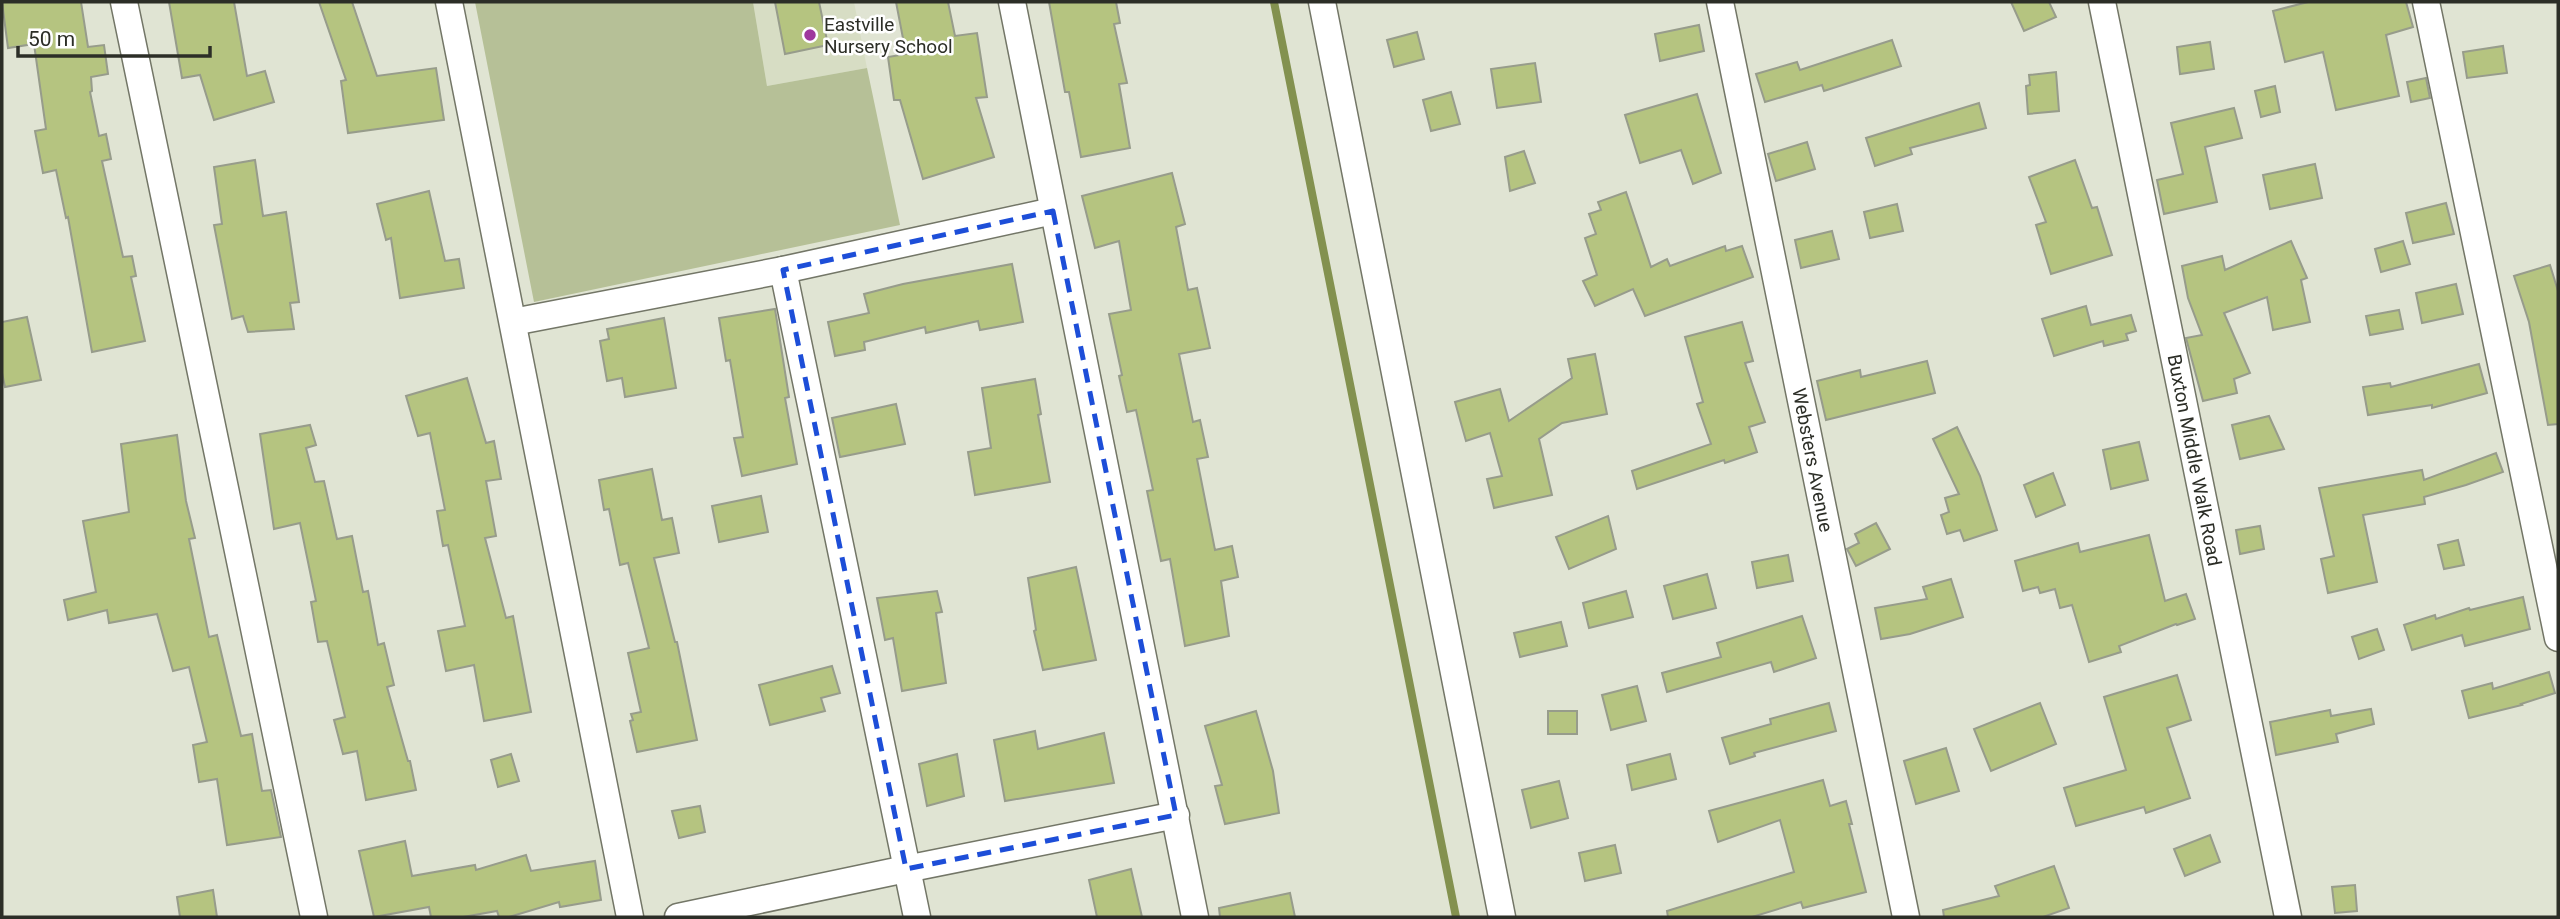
<svg xmlns="http://www.w3.org/2000/svg" width="2560" height="919" font-family="Roboto,sans-serif">
<style>
.built{fill:#d7ddc4}
.green{fill:#b6c097}
.lines{fill:none;stroke-linecap:round;stroke-linejoin:round}
.stream{stroke:#83914f;stroke-width:8}
.building{fill:#b5c480;stroke:#979c8b;stroke-width:2}
.minor-casing{stroke:#737667;stroke-width:29}
.minor{stroke:#fff;stroke-width:26}
.marked{fill:none;stroke:#1d4ed8;stroke-width:5;stroke-dasharray:14 9;stroke-linejoin:round}
.poi-dot{fill:#9f389d;stroke:#fff;stroke-width:2.5}
.labels{text-anchor:middle;stroke-width:5;stroke-linejoin:round;paint-order:stroke}
.poi-label{font-size:19px;fill:#2c2e27;stroke:#fff;text-anchor:start}
.street-label{font-size:19px;fill:#2c2e27;stroke:#fff}
</style>
<rect width="100%" height="100%" fill="#e0e4d3"/>
<path class="built" d="M753 2H854L867 68 767 86Z"/>
<path class="green" d="M475 2H753L767 86 867 68 900 225 534 302Z"/>
<g class="lines">
<path class="stream" d="M1274 2 1456 917"/>
</g>
<g class="building">
<path d="M2 2H81L88 47 104 45 108 74 91 77 92 91 90 92 99 136 106 134 111 159 102 161 123 257 132 256 136 276 131 277 145 341 92 352 68 217 66 218 56 170 43 173 35 131 46 129 34 44 8 48Z"/>
<path d="M169 2H234L247 76 265 71 274 102 214 120 200 75 182 78Z"/>
<path d="M319 2H352L377 76 436 68 444 120 348 133 341 81 346 80Z"/>
<path d="M775 2H819L828 45 785 54Z"/>
<path d="M896 2H948L955 36 977 33 987 97 976 98 994 157 923 179 900 100H894L888 57 906 54Z"/>
<path d="M1049 2H1116L1120 23 1114 24 1127 83 1119 84 1130 148 1081 157 1069 92H1065Z"/>
<path d="M2011 2H2049L2056 17 2024 31Z"/>
<path d="M2308 2H2406L2413 27 2386 35 2399 96 2336 110 2323 52 2285 62 2273 11Z"/>
<path d="M1699 25 1704 51 1660 61 1655 34Z"/>
<path d="M1417 32 1424 59 1394 67 1387 40Z"/>
<path d="M1892 40 1901 66 1824 91 1822 85 1765 102 1756 74 1797 62 1800 70Z"/>
<path d="M2210 42 2214 69 2180 74 2177 47Z"/>
<path d="M2503 46 2507 73 2467 78 2463 52Z"/>
<path d="M1535 63 1541 102 1497 108 1491 69Z"/>
<path d="M2056 72 2059 111 2028 114 2026 86 2030 85 2029 75Z"/>
<path d="M2426 78 2430 98 2411 102 2407 82Z"/>
<path d="M2275 86 2280 112 2261 117 2255 91Z"/>
<path d="M1451 92 1460 124 1431 131 1423 100Z"/>
<path d="M1697 94 1721 173 1693 184 1681 150 1640 163 1625 115Z"/>
<path d="M1979 103 1986 128 1910 148 1912 154 1875 166 1866 138Z"/>
<path d="M2234 108 2242 138 2205 147 2217 202 2164 214 2157 180 2183 174 2171 123Z"/>
<path d="M1807 142 1815 169 1776 181 1768 154Z"/>
<path d="M1524 151 1535 183 1510 191 1505 157Z"/>
<path d="M255 160 263 216 286 212 299 302 290 303 294 329 248 332 243 316 232 319 214 225 222 224 214 167Z"/>
<path d="M2075 160 2092 208 2097 207 2112 255 2051 274 2036 225 2046 222 2029 177Z"/>
<path d="M2315 164 2322 198 2270 209 2263 175Z"/>
<path d="M1172 173 1185 224 1176 227 1188 290 1197 288 1210 348 1179 354 1193 422 1200 420 1208 457 1197 459 1215 550 1232 546 1238 577 1221 581 1229 636 1185 646 1170 559 1161 561 1147 491 1153 490 1136 410 1127 412 1119 376 1122 375 1109 314 1131 310 1119 241 1095 248 1082 196Z"/>
<path d="M429 191 445 261 459 259 464 288 400 298 391 238 386 240 377 204Z"/>
<path d="M1626 192 1651 267 1667 259 1670 266 1725 246 1726 251 1742 246 1753 277 1645 316 1633 289 1595 306 1583 281 1597 275 1585 238 1596 234 1589 214 1601 210 1598 202Z"/>
<path d="M2446 203 2454 234 2413 243 2406 213Z"/>
<path d="M1897 204 1903 231 1870 238 1864 212Z"/>
<path d="M1832 231 1839 259 1801 268 1795 240Z"/>
<path d="M2291 241 2307 278 2301 280 2310 322 2273 330 2267 297 2224 313 2250 373 2234 379 2237 393 2203 401 2186 338 2202 335 2188 298 2182 266 2222 256 2225 270Z"/>
<path d="M2403 241 2410 264 2381 272 2375 249Z"/>
<path d="M1012 264 1023 322 980 330 978 321 926 333 925 327 864 342 865 350 835 356 828 322 869 313 864 294 903 284Z"/>
<path d="M2550 265 2558 291V424L2548 425 2529 322 2514 276Z"/>
<path d="M2456 284 2463 314 2422 323 2416 293Z"/>
<path d="M2086 306 2091 325 2131 315 2136 331 2126 334 2128 340 2104 346 2103 341 2054 356 2042 319Z"/>
<path d="M775 309 789 397 785 398 797 464 742 476 734 438 743 437 730 360 726 361 719 318Z"/>
<path d="M2399 310 2403 329 2370 335 2366 316Z"/>
<path d="M27 317 41 380 5 387 2 373V322Z"/>
<path d="M664 318 676 388 625 397 622 378 607 381 600 341 609 339 607 329Z"/>
<path d="M1742 322 1753 361 1745 363 1765 422 1749 427 1757 452 1725 463 1724 460 1637 489 1632 471 1711 444 1697 404 1703 402 1685 337Z"/>
<path d="M1595 354 1607 414 1562 423 1539 439 1552 495 1494 508 1487 479 1502 476 1490 433 1466 441 1455 402 1500 389 1509 421 1572 378 1568 359Z"/>
<path d="M1927 361 1935 393 1826 420 1817 381 1860 370 1861 377Z"/>
<path d="M2479 364 2487 393 2432 408V405L2368 415 2363 387 2390 383 2391 387Z"/>
<path d="M467 378 486 443 494 441 501 479 486 481 496 536 485 538 506 618 513 616 531 712 484 721 474 665 446 671 438 631 465 626 448 545 443 546 437 511 445 510 430 433 418 436 406 396Z"/>
<path d="M1035 379 1041 414 1038 415 1050 482 975 495 968 452 991 448 982 388Z"/>
<path d="M896 404 905 444 840 457 832 418Z"/>
<path d="M2269 416 2284 449 2240 459 2232 425Z"/>
<path d="M310 425 316 445 306 448 315 482 324 481 337 539 352 536 363 592 368 591 378 645 384 643 394 685 387 687 408 761H410L416 790 366 800 357 751 343 754 334 720 345 717 327 641 318 642 311 602 316 601 300 523 274 529 260 434Z"/>
<path d="M1957 427 1980 476 1997 530 1964 541 1960 530 1947 534 1941 515 1949 512 1945 498 1959 494 1933 439Z"/>
<path d="M177 435 186 501 195 538 189 539 209 637 217 635 241 736 252 734 262 791 271 790 281 837 227 845 217 779 199 782 193 745 207 742 189 667 173 671 157 614 109 623 107 610 68 620 64 600 96 592 83 521 129 512 121 444Z"/>
<path d="M2139 442 2148 480 2111 489 2103 450Z"/>
<path d="M2496 453 2503 472 2466 485 2424 497 2425 504 2363 515 2377 582 2328 593 2321 559 2334 556 2319 488 2422 470 2424 480Z"/>
<path d="M652 469 662 520 672 518 679 553 654 558 675 642H677L697 740 637 752 630 721 633 720 631 714 641 712 628 653 649 648 628 563 620 565 609 509 604 510 599 480Z"/>
<path d="M2053 473 2065 505 2036 517 2024 485Z"/>
<path d="M761 496 768 532 719 542 712 506Z"/>
<path d="M1608 516 1616 549 1569 569 1556 537Z"/>
<path d="M1876 523 1890 549 1856 566 1847 549 1859 543 1855 534Z"/>
<path d="M2260 526 2264 549 2240 554 2236 530Z"/>
<path d="M2149 535 2165 601 2186 594 2195 619 2177 625 2176 624 2119 646 2121 652 2089 662 2072 605 2060 608 2055 589 2040 593 2038 587 2023 591 2015 561 2078 543 2080 552Z"/>
<path d="M2458 540 2464 565 2444 569 2438 545Z"/>
<path d="M1788 555 1793 581 1757 588 1752 562Z"/>
<path d="M1076 567 1096 660 1043 670 1034 631 1036 630 1028 578Z"/>
<path d="M1707 574 1716 608 1673 619 1664 586Z"/>
<path d="M1951 579 1963 617 1910 634 1881 639 1875 608 1927 599 1923 587Z"/>
<path d="M937 591 942 612 936 613 946 683 902 691 893 638 885 640 877 598Z"/>
<path d="M1626 591 1633 617 1589 628 1583 603Z"/>
<path d="M2523 597 2530 629 2465 646 2462 635 2412 650 2404 625 2435 615 2436 619 2469 608 2470 610Z"/>
<path d="M1802 616 1816 658 1774 672 1771 662 1667 692 1662 673 1721 657 1717 643Z"/>
<path d="M1561 622 1567 646 1520 657 1514 633Z"/>
<path d="M2377 629 2384 650 2359 659 2352 637Z"/>
<path d="M832 666 840 693 821 698 825 711 770 725 759 685Z"/>
<path d="M2549 672 2555 693 2521 704 2522 705 2469 718 2462 691 2492 683 2493 689Z"/>
<path d="M2177 675 2191 720 2167 728 2190 798 2146 813 2144 807 2076 826 2064 788 2126 770 2104 697Z"/>
<path d="M1637 686 1646 721 1611 730 1602 695Z"/>
<path d="M1829 703 1836 731 1754 753 1755 756 1730 764 1722 738 1771 724 1770 719Z"/>
<path d="M2040 703 2056 744 1991 771 1974 729Z"/>
<path d="M2371 709 2374 724 2336 734 2338 742 2276 755 2270 722 2330 710 2331 716Z"/>
<path d="M1256 711 1273 771 1279 813 1225 824 1215 786 1222 785 1205 726Z"/>
<rect x="1548" y="711" width="29" height="23"/>
<path d="M1035 731 1038 749 1104 733 1114 783 1005 801 994 740Z"/>
<path d="M1946 748 1959 791 1916 804 1904 761Z"/>
<path d="M511 754 519 781 498 787 491 760Z"/>
<path d="M957 754 964 796 927 806 919 764Z"/>
<path d="M1670 754 1676 779 1632 790 1627 765Z"/>
<path d="M1823 780 1830 806 1846 801 1852 824H1849L1866 892 1803 908 1801 902 1752 917H1668L1667 911 1794 872 1780 820 1718 842 1709 811Z"/>
<path d="M1559 781 1568 818 1531 828 1522 790Z"/>
<path d="M700 806 705 832 679 838 672 811Z"/>
<path d="M2210 835 2220 862 2185 876 2174 849Z"/>
<path d="M405 841 412 876 475 865 476 870 526 855 531 871 595 861 601 900 560 907 559 902 509 917H499L497 911 463 917H431L429 907 374 917 359 851Z"/>
<path d="M1615 845 1621 873 1585 881 1579 853Z"/>
<path d="M2054 866 2069 908 2043 917H1944L1943 910 1999 896 1995 886Z"/>
<path d="M1131 869 1142 917H1097L1089 880Z"/>
<path d="M2355 885 2357 911 2335 913 2332 887Z"/>
<path d="M213 890 217 917H180L177 897Z"/>
<path d="M1290 893 1295 917H1220L1219 908Z"/>
</g>
<g class="lines">
<g class="minor-casing">
<g id="minor">
<path d="M124 2 314 917"/>
<path d="M449 2 630 917"/>
<path d="M1012 2 1195 917"/>
<path d="M1322 2 1502 917"/>
<path d="M1720 2 1906 917"/>
<path d="M2102 2 2288 917"/>
<path d="M2426 2 2558 638"/>
<path d="M783 270 917 917"/>
<path d="M513 322 783 270 1053 211"/>
<path d="M678 917 906 869 1176 815"/>
</g>
</g>
<use href="#minor" class="minor"/>
</g>
<path class="marked" d="M1053 211 1176 815 906 869 783 270Z"/>
<circle class="poi-dot" cx="810" cy="35" r="7"/>
<g class="labels">
<g class="poi-label">
<text x="824" y="31">Eastville<tspan x="824" dy="22">Nursery School</tspan></text>
</g>
<g class="street-label">
<text transform="translate(1813 460) rotate(79)" y="7">Websters Avenue</text>
<text transform="translate(2195 460) rotate(79)" y="7">Buxton Middle Walk Road</text>
</g>
</g>
<rect width="2560" height="919" fill="none" stroke="#2c2e27" stroke-width="7"/>
<path d="M18 46v10h192v-10" fill="none" stroke="#2c2e27" stroke-width="3.5"/>
<text x="28" y="46" font-size="21" fill="#2c2e27" stroke="#ffffff" stroke-width="5" paint-order="stroke">50 m</text>
</svg>
